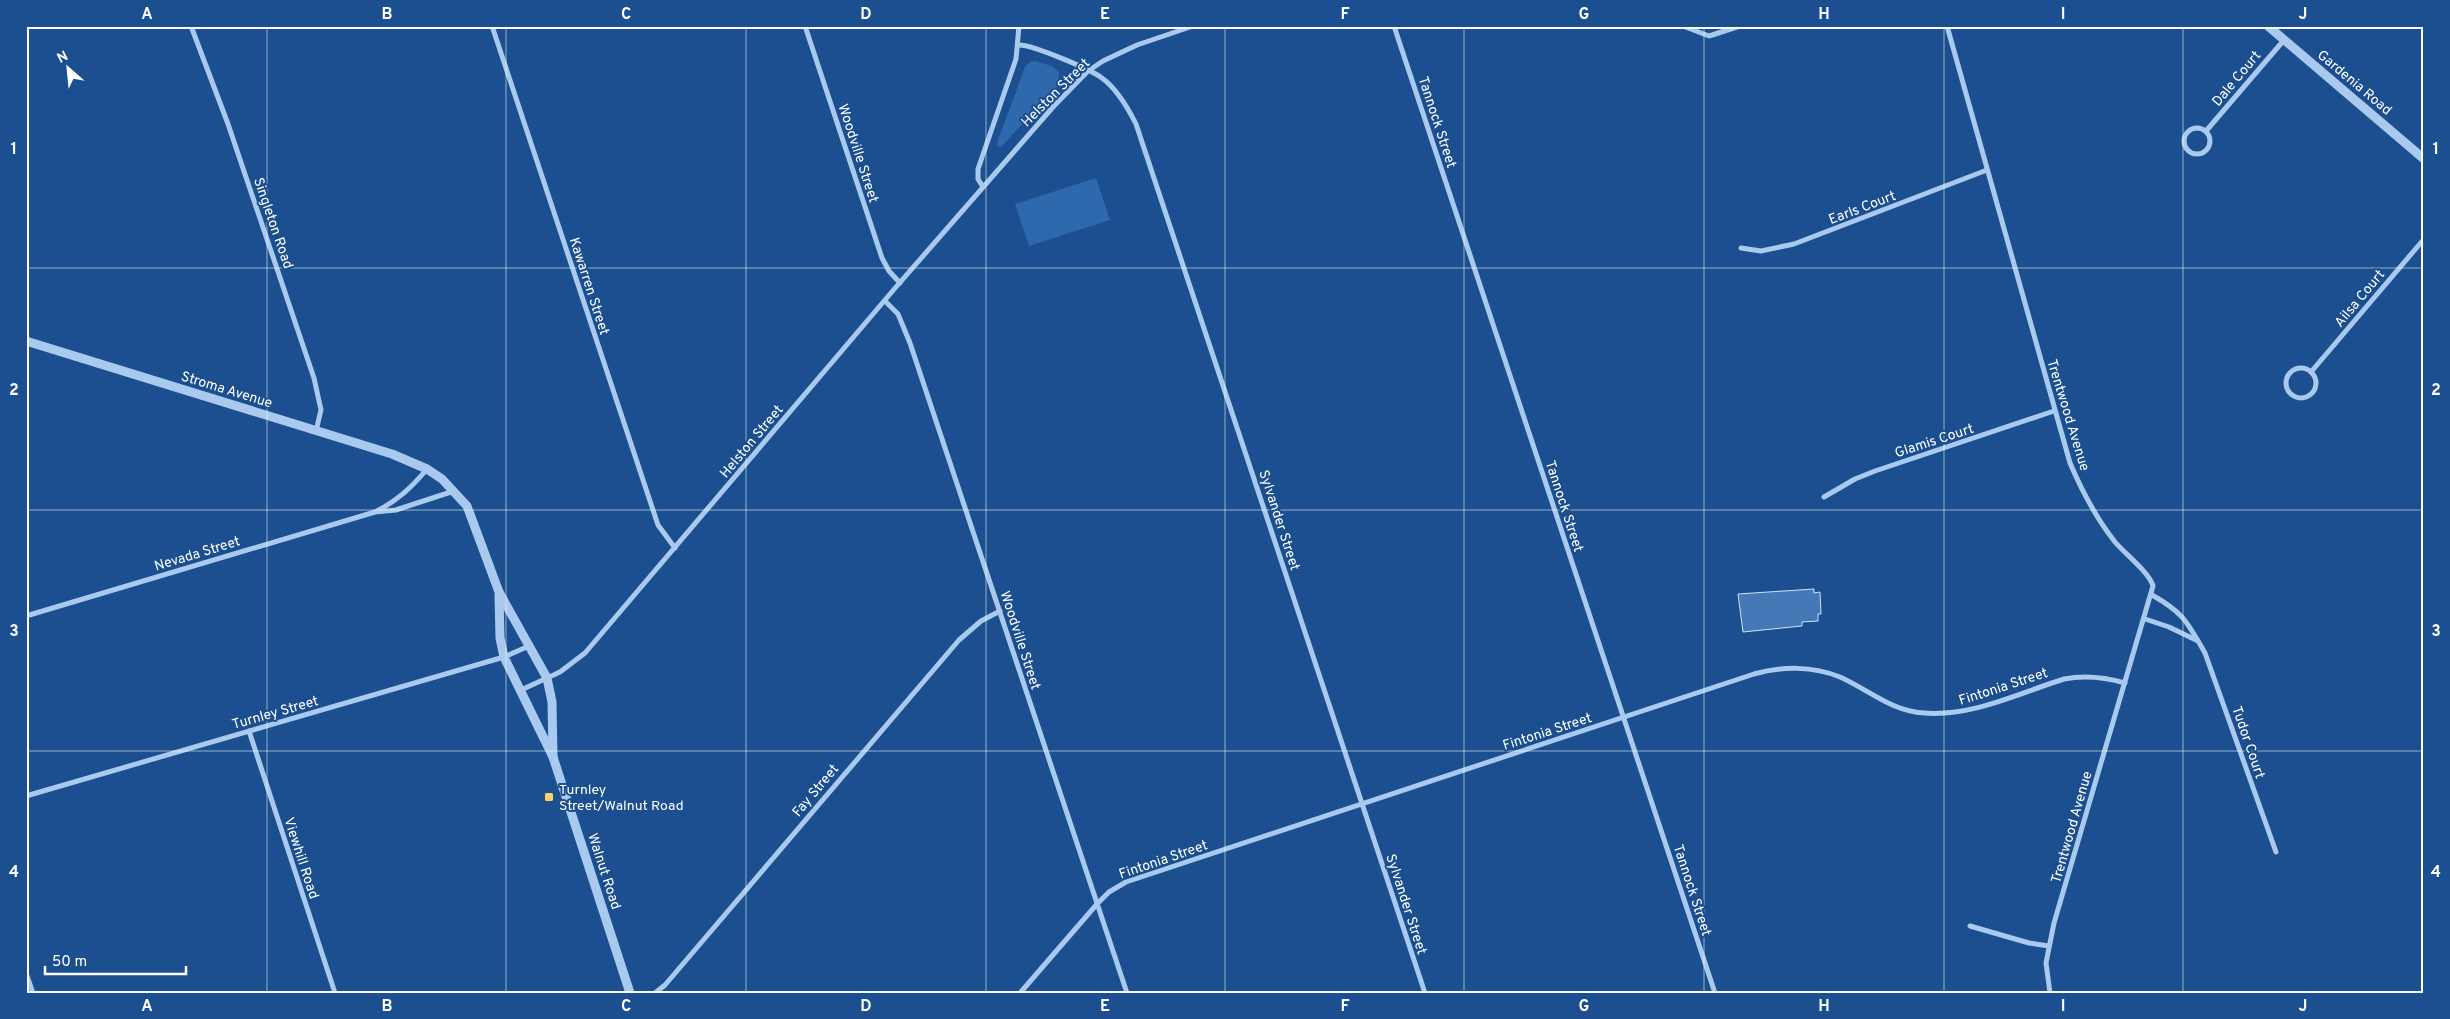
<svg xmlns="http://www.w3.org/2000/svg" width="2450" height="1019" font-family="Overpass,sans-serif">
<style>
.green{fill:#2e69ad}
.building{fill:#4478b7;stroke:#cfe3fa}
.lines{fill:none;stroke-linecap:round;stroke-linejoin:round}
.minor{stroke:#a9c9ee;stroke-width:5}
.tertiary{stroke:#a9c9ee;stroke-width:9}
.grid{fill:none;stroke:#fff;stroke-width:1;stroke-opacity:0.55}
.poi-dot{fill:#ffd166;stroke:#1b4f8f;stroke-width:2}
.labels{text-anchor:middle;stroke-width:4;stroke-linejoin:round;paint-order:stroke}
.street-label{font-size:14px;fill:#fff;stroke:#1b4f8f}
.poi-label{font-size:14px;fill:#fff;stroke:#1b4f8f;text-anchor:start}
.neatline{fill:none;stroke:#fff;stroke-width:2}
.grid-label{font-size:16px;text-anchor:middle;font-weight:bold;fill:#fff}
</style>
<rect width="100%" height="100%" fill="#1b4f8f"/>
<g class="green">
<path d="M1035 61 1052 66 1059 72 1058 86 1000 148 997 144 998 140 1025 67 1030 62Z"/>
<path d="M1096 178 1110 220 1029 246 1015 204Z"/>
</g>
<path class="building" d="M1814 589V593L1820 592 1821 614H1818V621L1802 622V626L1743 632 1738 594Z"/>
<g class="lines">
<g class="minor">
<path d="M191 26 228 124 314 378 321 410 316 431"/>
<path d="M492 26 658 525 675 548"/>
<path d="M805 26 882 258 889 271 900 283"/>
<path d="M1394 26 1715 993"/>
<path d="M1683 26 1709 36 1740 26"/>
<path d="M1947 26 2070 463C2082 491 2096 518 2115 542 2125 554 2149 572 2153 586L2054 923 2046 963 2050 993"/>
<path d="M1019 45C1033 45 1090 69 1102 78 1117 89 1128 108 1136 124L1425 993"/>
<circle cx="2197" cy="141" r="13"/>
<path d="M2206 131 2284 40"/>
<path d="M983 187 978 179V169L1016 59 1019 26"/>
<path d="M1741 248 1761 251 1794 244 1987 170"/>
<path d="M885 301 898 314 910 343 1127 993"/>
<circle cx="2301" cy="383" r="15"/>
<path d="M2311 372 2424 239"/>
<path d="M1824 497 1855 479 1875 471 2054 411"/>
<path d="M377 511C398 500 412 487 427 469"/>
<path d="M2152 595C2184 613 2187 622 2205 653L2276 852"/>
<path d="M26 616 375 512 396 510 454 491"/>
<path d="M2145 619 2169 627 2198 641"/>
<path d="M521 690 560 672 585 653 896 287 1053 107 1088 71 1103 61 1137 45 1193 26"/>
<path d="M249 731 335 993"/>
<path d="M26 796 504 657 529 646"/>
<path d="M1970 926 2029 943 2049 946"/>
<path d="M26 973 33 993"/>
<path d="M655 993 665 985 959 640 981 621 1000 611"/>
<path d="M1020 993 1097 904 1109 892 1126 882 1754 674C1782 666 1813 666 1840 677 1869 690 1891 711 1924 713 1972 717 2019 693 2064 679 2085 675 2104 677 2125 683"/>
</g>
<g class="tertiary">
<path d="M2268 26 2424 159"/>
<path d="M26 341 392 454 427 469 442 479 467 506 499 592 547 678 552 702 553 757"/>
<path d="M499 595 500 638 504 657 553 757 630 993"/>
</g>
</g>
<path class="grid" d="M267 26V993M506 26V993M746 26V993M986 26V993M1225 26V993M1464 26V993M1704 26V993M1944 26V993M2183 26V993M26 268H2424M26 510H2424M26 751H2424"/>
<rect class="poi-dot" x="544" y="792" width="10" height="10" rx="2.5"/>
<g class="labels">
<g class="street-label">
<text transform="translate(2236 78) rotate(-50)" y="5">Dale Court</text>
<text transform="translate(2355 82) rotate(40)" y="5">Gardenia Road</text>
<text transform="translate(1055 92) rotate(-45)" y="5">Helston Street</text>
<text transform="translate(1438 122) rotate(72)" y="5">Tannock Street</text>
<text transform="translate(859 153) rotate(72)" y="5">Woodville Street</text>
<text transform="translate(1862 207) rotate(-21)" y="5">Earls Court</text>
<text transform="translate(274 223) rotate(71)" y="5">Singleton Road</text>
<text transform="translate(590 286) rotate(72)" y="5">Kawarren Street</text>
<text transform="translate(2359 298) rotate(-50)" y="5">Ailsa Court</text>
<text transform="translate(227 389) rotate(17)" y="5">Stroma Avenue</text>
<text transform="translate(2069 415) rotate(73)" y="5">Trentwood Avenue</text>
<text transform="translate(1934 440) rotate(-18)" y="5">Glamis Court</text>
<text transform="translate(751 441) rotate(-50)" y="5">Helston Street</text>
<text transform="translate(1565 506) rotate(72)" y="5">Tannock Street</text>
<text transform="translate(1280 520) rotate(72)" y="5">Sylvander Street</text>
<text transform="translate(197 553) rotate(-17)" y="5">Nevada Street</text>
<text transform="translate(1021 640) rotate(72)" y="5">Woodville Street</text>
<text transform="translate(2003 686) rotate(-18)" y="5">Fintonia Street</text>
<text transform="translate(275 712) rotate(-16)" y="5">Turnley Street</text>
<text transform="translate(1547 731) rotate(-18)" y="5">Fintonia Street</text>
<text transform="translate(2249 742) rotate(71)" y="5">Tudor Court</text>
<text transform="translate(815 790) rotate(-50)" y="5">Fay Street</text>
<text transform="translate(2071 827) rotate(-74)" y="5">Trentwood Avenue</text>
<text transform="translate(302 858) rotate(72)" y="5">Viewhill Road</text>
<text transform="translate(1163 859) rotate(-19)" y="5">Fintonia Street</text>
<text transform="translate(605 871) rotate(72)" y="5">Walnut Road</text>
<text transform="translate(1693 890) rotate(72)" y="5">Tannock Street</text>
<text transform="translate(1407 904) rotate(72)" y="5">Sylvander Street</text>
</g>
<g class="poi-label">
<text x="559" y="794">Turnley<tspan x="559" dy="16">Street/Walnut Road</tspan></text>
</g>
</g>
<rect width="2450" height="1019" fill="none" stroke="#1b4f8f" stroke-width="55"/>
<g transform="translate(68 68) rotate(333)" stroke="#1b4f8f" stroke-width="4" paint-order="stroke">
<path d="M0-4L9 19L0 12L-9 19Z" fill="#ffffff"/>
<text y="-8" font-size="14" font-weight="bold" text-anchor="middle" fill="#ffffff">N</text>
</g>
<path d="M45 966v8h141v-8" fill="none" stroke="#ffffff" stroke-width="2.5"/>
<text x="52" y="966" font-size="15" fill="#ffffff" stroke="#1b4f8f" stroke-width="4" paint-order="stroke">50 m</text>
<rect x="28" y="28" width="2394" height="964" class="neatline"/>
<g class="grid-label">
<text x="147" y="19">A</text>
<text x="387" y="19">B</text>
<text x="626" y="19">C</text>
<text x="866" y="19">D</text>
<text x="1105" y="19">E</text>
<text x="1345" y="19">F</text>
<text x="1584" y="19">G</text>
<text x="1824" y="19">H</text>
<text x="2063" y="19">I</text>
<text x="2303" y="19">J</text>
<text x="14" y="154">1</text>
<text x="2436" y="154">1</text>
<text x="14" y="395">2</text>
<text x="2436" y="395">2</text>
<text x="14" y="636">3</text>
<text x="2436" y="636">3</text>
<text x="14" y="877">4</text>
<text x="2436" y="877">4</text>
<text x="147" y="1011">A</text>
<text x="387" y="1011">B</text>
<text x="626" y="1011">C</text>
<text x="866" y="1011">D</text>
<text x="1105" y="1011">E</text>
<text x="1345" y="1011">F</text>
<text x="1584" y="1011">G</text>
<text x="1824" y="1011">H</text>
<text x="2063" y="1011">I</text>
<text x="2303" y="1011">J</text>
</g>
</svg>
